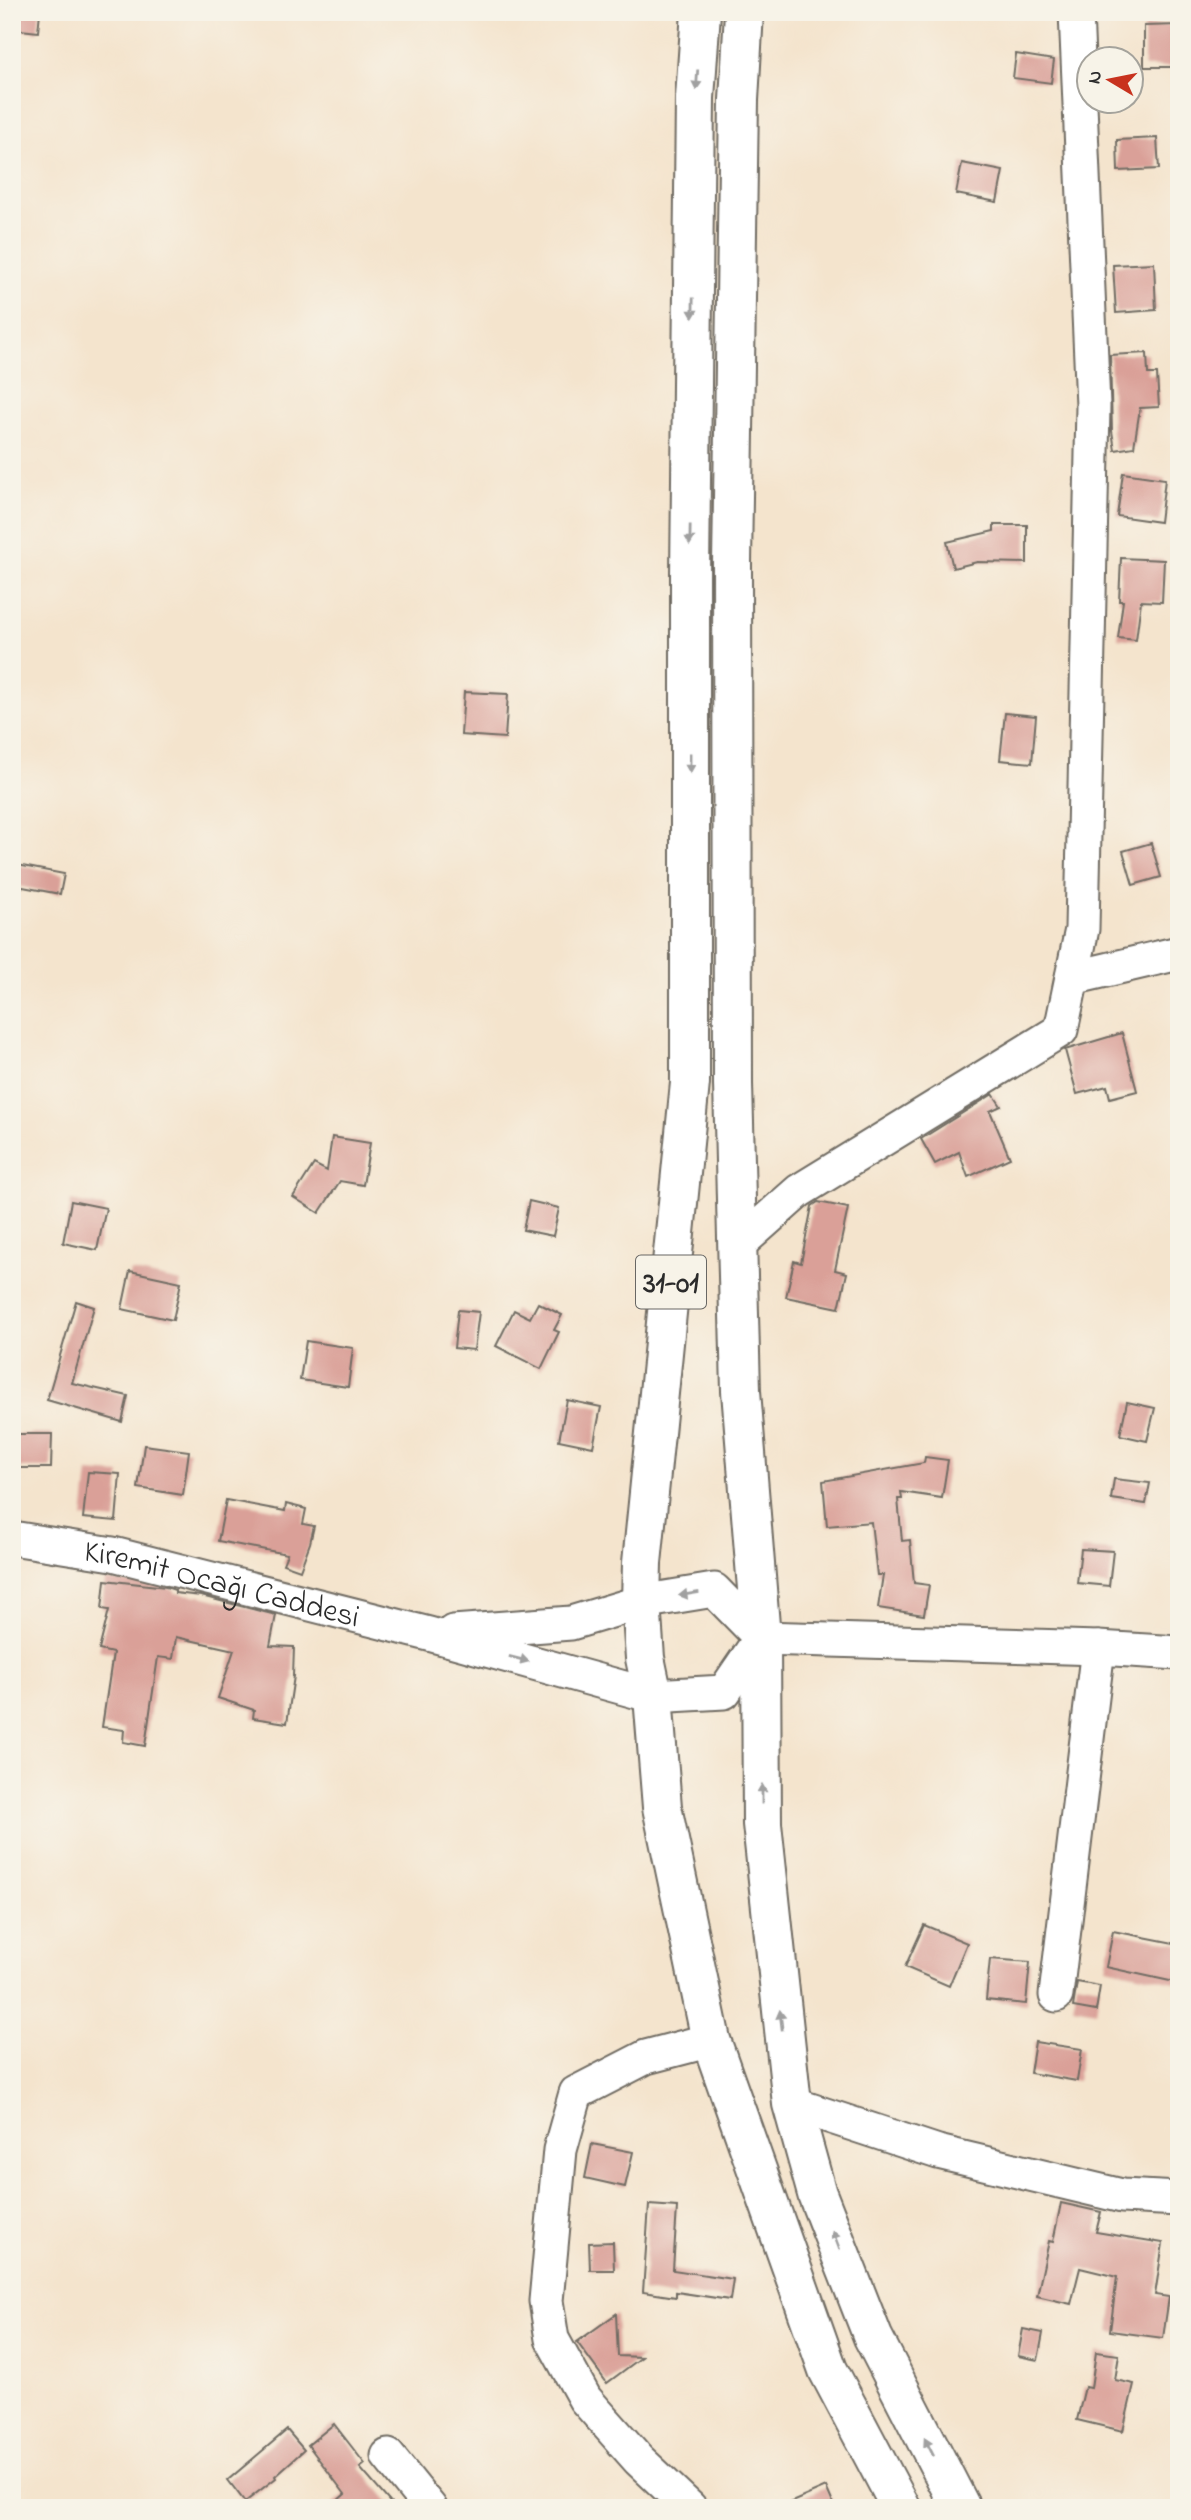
<svg xmlns="http://www.w3.org/2000/svg" width="1191" height="2520" font-family="'Indie Flower',sans-serif">
<style>
.building{fill:#daa098}
.lines{fill:none;stroke-linecap:round;stroke-linejoin:round}
.minor-casing{stroke:#716c64;stroke-width:37}
.highway-casing{stroke:#716c64;stroke-width:42}
.minor{stroke:#fff;stroke-width:33}
.highway{stroke:#fff;stroke-width:38}
.oneway{fill:#a0a0a0}
.labels{text-anchor:middle;stroke-width:5;stroke-linejoin:round;paint-order:stroke}
.shield{fill:#f7f3e8;stroke:#686764;stroke-width:2}
.shield-label{font-size:30px;font-weight:bold;fill:#2b2b2b}
.street-label{font-size:32px;fill:#2b2b2b;stroke:#f7f3e8}
</style>
<rect width="100%" height="100%" fill="#f7f3e8"/>
<filter id="ink" filterUnits="userSpaceOnUse"><feTurbulence type="fractalNoise" baseFrequency=".0143" numOctaves="2"/><feDisplacementMap in="SourceGraphic" scale="14" xChannelSelector="R" yChannelSelector="G"/><feConvolveMatrix kernelMatrix="1 2 1 2 8 2 1 2 1" color-interpolation-filters="sRGB"/></filter>
<filter id="wash" filterUnits="userSpaceOnUse"><feTurbulence type="fractalNoise" baseFrequency=".00686" numOctaves="4" result="noise"/><feDisplacementMap in="SourceGraphic" scale="28" xChannelSelector="R" yChannelSelector="G"/><feGaussianBlur stdDeviation="1.57" result="paint"/><feColorMatrix in="noise" values="0 0 0 0 0 0 0 0 0 0 0 0 0 0 0 0 0 1.4 0 .05"/><feComposite in="paint" operator="in"/></filter>
<g filter="url(#wash)">
<rect width="100%" height="100%" fill="#f4e4cd"/>
<g id="blocks">
<g class="building">
<path d="M12 12H40L38 32 12 29Z"/>
<path d="M1179 25V67H1144V26Z"/>
<path d="M1016 54 1054 60 1051 83 1013 78Z"/>
<path d="M1157 138 1159 169 1118 171 1117 140Z"/>
<path d="M962 163 1003 171 997 202 956 194Z"/>
<path d="M1154 263 1156 310 1116 313 1113 265Z"/>
<path d="M1147 353 1148 374H1157L1159 407 1140 408 1134 447 1115 450 1112 431 1110 355Z"/>
<path d="M1123 473 1165 479 1160 522 1117 516Z"/>
<path d="M994 525H1027V563L977 562 953 568 947 542 994 531Z"/>
<path d="M1121 558 1164 560 1162 602 1141 601 1136 640 1118 638 1123 601H1119Z"/>
<path d="M464 692 508 694 505 738 461 735Z"/>
<path d="M1005 713 1036 716 1032 763 1000 760Z"/>
<path d="M1151 843 1161 877 1133 885 1123 851Z"/>
<path d="M12 864 64 874 60 894 12 885Z"/>
<path d="M1122 1033 1137 1091 1110 1098 1107 1086 1077 1094 1065 1050Z"/>
<path d="M993 1094 1001 1106 990 1111 1010 1158 968 1177 959 1152 935 1164 921 1139Z"/>
<path d="M332 1137 370 1143 363 1185 340 1181 319 1213 293 1197 314 1164 327 1171Z"/>
<path d="M71 1201 106 1208 97 1250 63 1243Z"/>
<path d="M529 1201 559 1208 553 1236 523 1230Z"/>
<path d="M818 1202 848 1208 835 1270 847 1273 839 1308 786 1297 794 1261 801 1263 812 1206Z"/>
<path d="M130 1271 181 1282 173 1320 122 1309Z"/>
<path d="M76 1301 94 1307 72 1383 128 1396 122 1422 47 1400Z"/>
<path d="M538 1303 562 1315 554 1330 559 1332 541 1369 496 1346 514 1310 530 1318Z"/>
<path d="M458 1310 479 1312 474 1350 454 1348Z"/>
<path d="M306 1341 353 1348 348 1387 300 1380Z"/>
<path d="M567 1400 601 1407 593 1447 559 1440Z"/>
<path d="M1127 1402 1155 1408 1147 1441 1120 1435Z"/>
<path d="M13 1434H52L51 1468H12Z"/>
<path d="M144 1445 189 1451 183 1495 138 1488Z"/>
<path d="M925 1457 948 1460 942 1498 901 1492 902 1499H898L902 1541 910 1540 914 1583 929 1585 924 1615 878 1608 883 1575H877L871 1522 827 1526 823 1481 924 1463Z"/>
<path d="M88 1472 120 1474 116 1521 83 1518Z"/>
<path d="M1114 1479 1150 1483 1146 1504 1111 1499Z"/>
<path d="M226 1500 285 1511 286 1504 306 1509 303 1524 314 1526 310 1543 300 1570 283 1564 287 1554 218 1541Z"/>
<path d="M1081 1549 1113 1551 1109 1586 1077 1583Z"/>
<path d="M105 1580 166 1587 175 1590V1593L201 1596 276 1615 270 1646 294 1647 293 1676H294L287 1723 253 1718 254 1710 218 1698 234 1650 176 1637 173 1659 158 1657 145 1746 123 1742 124 1730 102 1727 113 1653 99 1650 109 1610 102 1609Z"/>
<path d="M924 1925 967 1943 949 1986 905 1967Z"/>
<path d="M1113 1931 1179 1944V1983L1106 1967Z"/>
<path d="M990 1959 1030 1962 1026 2004 986 2000Z"/>
<path d="M1077 1982 1100 1986 1096 2011 1073 2007Z"/>
<path d="M1035 2042 1082 2049 1077 2081 1030 2073Z"/>
<path d="M592 2144 633 2152 625 2187 585 2178Z"/>
<path d="M1061 2203 1101 2212 1096 2232 1163 2243 1155 2295 1169 2297 1163 2338 1110 2331 1117 2277 1080 2268 1071 2304 1037 2296 1049 2241 1053 2242Z"/>
<path d="M649 2205 677 2207 673 2270 733 2279 730 2300 676 2292V2297L643 2292Z"/>
<path d="M613 2242 614 2270H590L589 2243Z"/>
<path d="M616 2314 618 2356 642 2357 607 2383 577 2342Z"/>
<path d="M1023 2329 1043 2333 1038 2360 1018 2356Z"/>
<path d="M1096 2352 1119 2355 1115 2380 1134 2384 1123 2431 1077 2420 1085 2387 1091 2388Z"/>
<path d="M334 2424 365 2464 360 2468 395 2508H329L345 2494 308 2445Z"/>
<path d="M287 2430 304 2450 275 2476 276 2478 245 2502 228 2480Z"/>
<path d="M826 2487 835 2508H778Z"/>
</g>
</g>
</g>
<g filter="url(#ink)">
<use href="#blocks" fill-opacity="0" stroke="#716c64" stroke-width="2"/>
<g class="lines">
<g class="minor-casing">
<g id="minor">
<path d="M1072 978 1179 953"/>
<path d="M737 1246 799 1191 1061 1030 1082 929 1093 406 1076 12"/>
<path id="s1" d="M12 1538 113 1554 429 1634 653 1696 724 1692 761 1638"/>
<path d="M453 1632 571 1623 641 1602 714 1590 761 1638 1098 1648 1179 1653"/>
<path d="M1056 1995 1098 1648"/>
<path d="M792 2104 938 2152 1122 2196 1179 2199"/>
<path d="M388 2456 430 2508"/>
<path d="M690 2508 639 2460 585 2399 552 2339 546 2301 560 2150 576 2093 646 2057 711 2040"/>
</g>
</g>
<g class="highway-casing">
<g id="highway">
<path d="M701 12 695 98 690 576V1083L642 1563 641 1602 645 1658 653 1696 662 1807 711 2040 828 2370 901 2508"/>
<path d="M744 12 739 100 732 564 733 1084 741 1391 761 1638 762 1824 792 2104 817 2194 873 2337 961 2508"/>
</g>
</g>
<use href="#minor" class="minor"/>
<use href="#highway" class="highway"/>
</g>
<defs><path id="oneway-solid" d="M-6-.8H1V-3.2L6.5 0L1 3.2V.8H-6Z" transform="scale(1.75)"/></defs>
<g class="oneway">
<use href="#oneway-solid" transform="translate(697 80) rotate(94)"/>
<use href="#oneway-solid" transform="translate(693 308) rotate(91)"/>
<use href="#oneway-solid" transform="translate(690 535) rotate(91)"/>
<use href="#oneway-solid" transform="translate(690 763) rotate(90)"/>
<use href="#oneway-solid" transform="translate(689 1594) rotate(171)"/>
<use href="#oneway-solid" transform="translate(519 1659) rotate(15)"/>
<use href="#oneway-solid" transform="translate(762 1794) rotate(-90)"/>
<use href="#oneway-solid" transform="translate(781 2020) rotate(-97)"/>
<use href="#oneway-solid" transform="translate(836 2240) rotate(-111)"/>
<use href="#oneway-solid" transform="translate(929 2447) rotate(-117)"/>
</g>
</g>
<g class="labels">
<rect class="shield" x="636" y="1255.5" width="70" height="53" rx="5"/>
<g class="shield-label">
<text x="671" y="1292">31-01</text>
</g>
<g class="street-label">
<text dy="11" stroke="none"><textPath href="#s1" startOffset="215">Kiremit Ocağı Caddesi</textPath></text>
</g>
</g>
<rect width="1191" height="2520" fill="none" stroke="#f7f3e8" stroke-width="42"/>
<g transform="translate(1110 80) rotate(280)"><circle r="33" fill="#f7f3e8" stroke="#a5a39c" stroke-width="2"/>
<path d="M0-5L12 26L0 18L-12 26Z" fill="#c8321e"/>
<text y="-10" font-size="19" font-weight="bold" text-anchor="middle" fill="#2b2b2b">N</text>
</g>
</svg>
